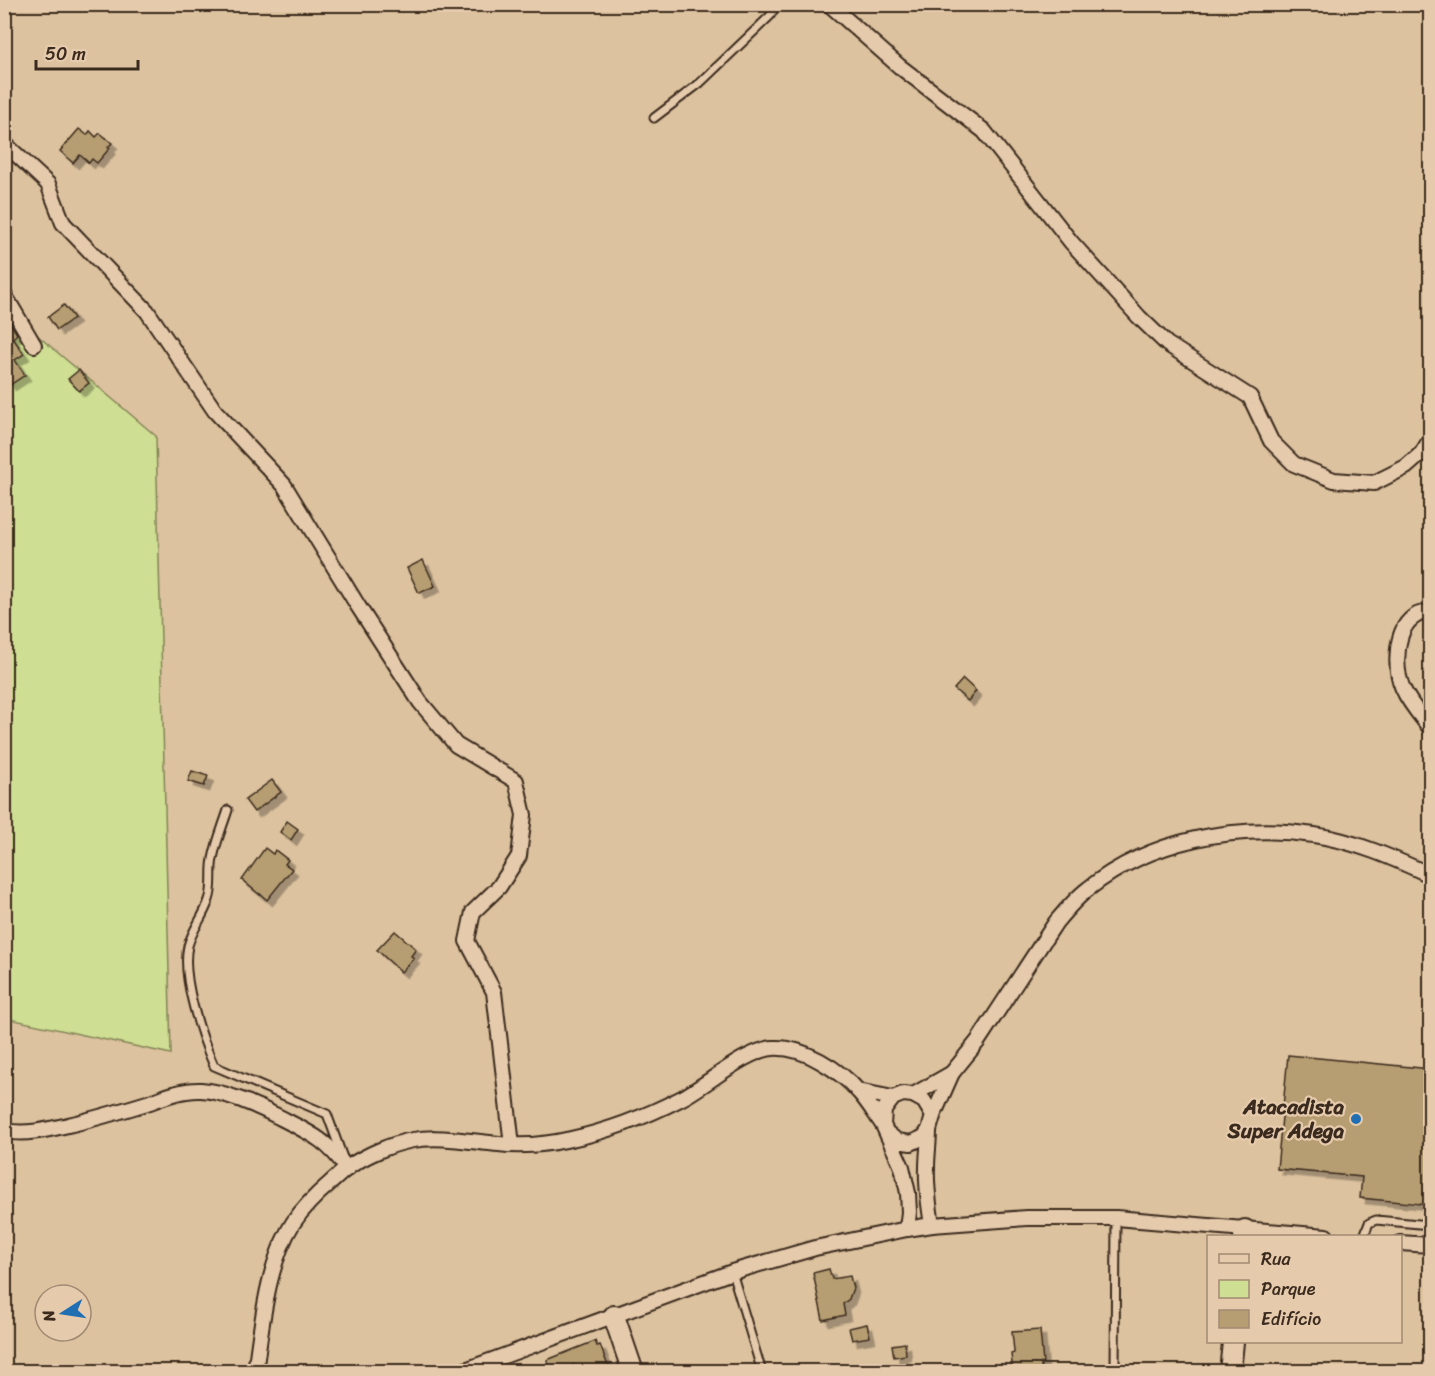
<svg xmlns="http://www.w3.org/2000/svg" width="1435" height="1376" font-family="Sriracha,sans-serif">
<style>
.green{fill:#cede92;stroke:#848458;stroke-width:1.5}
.building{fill:#b69e72;stroke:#3b2a1e;stroke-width:1.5;filter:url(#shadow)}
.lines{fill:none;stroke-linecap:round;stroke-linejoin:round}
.lane-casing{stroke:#3b2a1e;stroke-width:11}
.street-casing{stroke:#3b2a1e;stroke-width:18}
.secondary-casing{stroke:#3b2a1e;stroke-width:24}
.lane{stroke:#e5caac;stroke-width:7}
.street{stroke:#e5caac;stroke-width:14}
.secondary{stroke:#e5caac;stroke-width:20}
.poi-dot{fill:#1f6fb2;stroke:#e5caac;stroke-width:2}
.labels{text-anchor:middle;stroke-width:4.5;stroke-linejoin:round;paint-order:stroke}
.poi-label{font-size:21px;font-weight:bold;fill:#3b2a1e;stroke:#e5caac;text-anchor:end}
</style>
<defs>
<filter id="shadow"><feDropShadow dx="5.5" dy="5.5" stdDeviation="0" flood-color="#0004"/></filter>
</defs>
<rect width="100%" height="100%" fill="#dcc29e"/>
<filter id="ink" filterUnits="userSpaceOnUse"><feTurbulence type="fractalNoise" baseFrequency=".0167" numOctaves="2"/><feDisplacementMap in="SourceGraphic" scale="12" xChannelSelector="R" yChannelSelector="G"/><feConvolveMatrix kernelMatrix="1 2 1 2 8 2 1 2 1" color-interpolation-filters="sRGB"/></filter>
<g filter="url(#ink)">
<path class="green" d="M4 307 156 436 171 1054 5 1018Z"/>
<g class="building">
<path d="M79 129 87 135 90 131 96 137 100 133 112 143 108 147 110 148 97 163 92 159 89 163 80 155 73 163 60 151Z"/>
<path d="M64 305 74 318 57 330 48 317Z"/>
<path d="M11 324 17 334 13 338 24 354 15 360 25 375 10 385 4 376V326L6 328Z"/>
<path d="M79 370 89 383 79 391 68 379Z"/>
<path d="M423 560 435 586 419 593 407 568Z"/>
<path d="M963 679 976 691 968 701 954 689Z"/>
<path d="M192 771 208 776 204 786 188 781Z"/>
<path d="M272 780 281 792 254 812 245 800Z"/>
<path d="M287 821 298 829 291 840 280 832Z"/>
<path d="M265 848 273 854 275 850 288 860 285 864 292 869 267 900 260 894V895L242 880Z"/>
<path d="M395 931 416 949 411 956 414 958 401 972 377 950Z"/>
<path d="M1288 1055 1431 1069V1205L1360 1198 1362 1177 1277 1169Z"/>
<path d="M829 1269 832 1279 850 1276 853 1288 849 1299 843 1304 845 1315 823 1320 813 1273Z"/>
<path d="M867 1324 870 1337 852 1340 849 1328Z"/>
<path d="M1040 1330 1043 1363H1041V1371H1013L1011 1354 1014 1353V1351L1012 1332Z"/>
<path d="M595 1341 597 1346 600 1345 610 1371H577L574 1365 557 1371H551L547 1360Z"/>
<path d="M905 1343 906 1355 894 1357 892 1345Z"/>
</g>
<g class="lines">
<g class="lane-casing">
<g id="lane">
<path d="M654 118 700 83 770 16 777 4"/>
<path d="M228 810C223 826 216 842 213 859 210 872 214 887 209 900 204 916 192 930 188 946 181 977 201 1036 214 1066L327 1114 342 1155"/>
<path d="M1364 1236 1369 1223 1376 1220 1430 1225"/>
<path d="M732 1272 762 1372"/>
<path d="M1115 1372 1116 1218"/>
</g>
</g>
<g class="street-casing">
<g id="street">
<path d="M829 4 899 66 984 131 1071 242 1139 317 1167 344 1250 397 1271 441 1294 464 1334 480 1374 483 1406 467 1422 453 1430 440"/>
<path d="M4 143 48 184 63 223 147 311 215 411 284 485 358 606 420 702 456 745 516 781 524 815 519 856 499 887 473 912 467 941 494 992 512 1145"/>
<path d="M4 294 34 345"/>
<path d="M1430 612C1426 613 1420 613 1417 615 1394 627 1394 669 1403 689 1410 704 1420 715 1430 728"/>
<path d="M858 1091 893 1098"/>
<path d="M913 1095 952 1073"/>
<path d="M933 1116 952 1073 978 1041 1056 922C1066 910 1076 898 1088 889 1149 840 1237 823 1314 835 1355 841 1393 858 1430 875"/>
<path d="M929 1130C929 1143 927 1155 927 1168 926 1187 929 1206 932 1225"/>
<path d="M4 1131C27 1135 46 1130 68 1125 95 1119 121 1111 147 1103 164 1097 183 1089 201 1090 224 1091 258 1106 279 1117 308 1132 328 1140 347 1169"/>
<path d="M886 1132 897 1141 911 1143 924 1137 929 1130 933 1116 924 1101 913 1095 903 1094 893 1098 884 1110 883 1125 902 1167 908 1193 909 1212 907 1229"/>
<path d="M1400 1243 1430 1245"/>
<path d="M255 1372C262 1324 267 1264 293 1223 303 1208 316 1195 330 1183 336 1178 341 1173 347 1168 366 1155 391 1144 413 1140 440 1135 472 1142 499 1144 523 1147 549 1144 571 1139 609 1131 647 1116 682 1098 707 1085 746 1050 773 1048 803 1046 840 1070 859 1092 868 1102 875 1114 883 1125"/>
<path d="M460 1372 732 1272 815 1248 907 1229 932 1225 1027 1218H1116L1326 1236"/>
</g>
</g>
<g class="secondary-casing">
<g id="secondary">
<path d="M1244 1236 1245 1230"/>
<path d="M614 1316 633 1372"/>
<path d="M1230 1372 1233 1342"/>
</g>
</g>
<use href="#lane" class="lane"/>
<use href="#street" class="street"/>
<use href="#secondary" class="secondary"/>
</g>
</g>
<circle class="poi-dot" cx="1356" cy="1119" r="6"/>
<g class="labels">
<g class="poi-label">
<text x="1344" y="1114">Atacadista<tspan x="1344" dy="24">Super Adega</tspan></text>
</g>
</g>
<rect width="1435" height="1376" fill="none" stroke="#e5caac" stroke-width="24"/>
<rect x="12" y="12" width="1411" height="1352" fill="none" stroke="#3b2a1e" stroke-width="2" filter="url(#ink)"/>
<rect x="1207" y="1235" width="195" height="108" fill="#e5caac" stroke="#a18a73" stroke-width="1.5"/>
<rect x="1219" y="1254" width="30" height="9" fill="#e5caac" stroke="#a18a73" stroke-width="1.5"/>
<text x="1261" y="1265" font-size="18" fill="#3b2a1e">Rua</text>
<rect x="1219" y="1280" width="30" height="18" fill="#cede92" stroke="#a18a73" stroke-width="1.5"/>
<text x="1261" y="1295" font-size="18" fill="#3b2a1e">Parque</text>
<rect x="1219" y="1310" width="30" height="18" fill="#b69e72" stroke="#a18a73" stroke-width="1.5"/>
<text x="1261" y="1325" font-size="18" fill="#3b2a1e">Edifício</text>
<g transform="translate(63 1313) rotate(258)"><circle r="28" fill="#e5caac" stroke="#a18a73" stroke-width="1.5"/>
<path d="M0-4.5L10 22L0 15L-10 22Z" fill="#1f6fb2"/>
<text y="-9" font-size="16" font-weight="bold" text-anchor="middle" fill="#3b2a1e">N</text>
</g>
<path d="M36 60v9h102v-9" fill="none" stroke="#3b2a1e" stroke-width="3"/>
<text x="45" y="60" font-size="18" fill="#3b2a1e" stroke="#e5caac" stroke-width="4.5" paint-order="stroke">50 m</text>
</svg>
